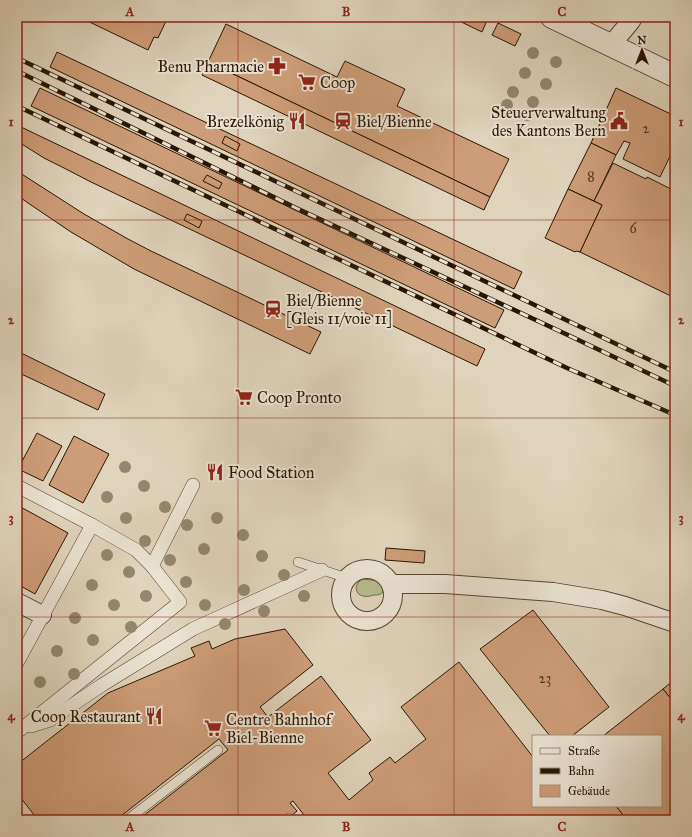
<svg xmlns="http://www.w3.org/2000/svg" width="692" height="837" font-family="'IM FELL Great Primer',serif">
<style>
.green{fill:#b6bc8d;stroke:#706948}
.building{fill:#cd9c78;stroke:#291602}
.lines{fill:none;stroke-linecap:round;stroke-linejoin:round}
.service-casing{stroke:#564630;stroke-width:10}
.pedestrian-casing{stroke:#564630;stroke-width:14}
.minor-casing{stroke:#564630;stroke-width:20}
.tertiary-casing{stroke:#564630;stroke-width:24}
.service{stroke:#eae3d3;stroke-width:9}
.pedestrian{stroke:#eae3d3;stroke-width:13}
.minor{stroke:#eae3d3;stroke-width:18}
.tertiary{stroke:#eae3d3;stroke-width:22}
.rail-casing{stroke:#291602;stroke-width:4.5}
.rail{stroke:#eae3d3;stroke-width:3;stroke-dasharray:9;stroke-linecap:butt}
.tree{fill:#92876c}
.grid{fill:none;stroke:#8f2418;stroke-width:1;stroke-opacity:0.55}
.labels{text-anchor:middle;stroke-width:4;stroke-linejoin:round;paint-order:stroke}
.number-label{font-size:14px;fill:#523820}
.poi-label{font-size:16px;fill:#291602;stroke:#eae3d3;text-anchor:start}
.neatline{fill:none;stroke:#8f2418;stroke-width:1.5}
.grid-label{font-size:13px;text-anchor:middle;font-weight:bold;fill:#8f2418}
</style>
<rect width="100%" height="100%" fill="#dfd4bb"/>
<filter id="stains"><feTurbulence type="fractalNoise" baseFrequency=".005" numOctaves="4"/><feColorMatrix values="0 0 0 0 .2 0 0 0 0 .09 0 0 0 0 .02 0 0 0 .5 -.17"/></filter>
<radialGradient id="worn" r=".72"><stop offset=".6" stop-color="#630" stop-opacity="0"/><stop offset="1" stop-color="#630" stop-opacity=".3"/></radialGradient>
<path class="green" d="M363 579 379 581 383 585V592C380 595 378 595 374 595 370 596 367 597 363 596 354 594 354 583 363 579Z"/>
<g class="building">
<path d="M79 17H168L158 38 154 37 148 50Z"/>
<path d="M451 17H485L488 18 482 32Z"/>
<path d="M498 23 521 34 515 46 492 35Z"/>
<path d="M226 24 337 77 345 61 405 89 397 106 509 159 490 197 208 62Z"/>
<path d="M57 52 522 272 514 289 50 67Z"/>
<path d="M208 62 490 197 484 210 202 75Z"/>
<path d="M40 88 504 310 495 328 31 106Z"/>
<path d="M616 88 675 116V146L660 177 623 159 630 143 624 141 616 155 591 143Z"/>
<path d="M21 127 485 349 477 366 91 182 64 168 44 158 17 141V136Z"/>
<path d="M225 136 240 144 237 151 222 143Z"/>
<path d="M591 143 616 155 594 201 568 189Z"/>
<path d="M675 146V159L670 156Z"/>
<path d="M613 163 646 179 647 177 675 191V298L580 252 602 205 594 201Z"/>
<path d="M17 171 84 214 128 239 151 251 321 332 310 354 134 269 71 232 28 203 17 195Z"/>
<path d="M207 175 222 183 219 189 203 181Z"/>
<path d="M568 189 602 205 580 252 576 251 575 252 545 238Z"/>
<path d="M187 214 202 221 199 228 184 220Z"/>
<path d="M17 351 105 394 98 410 17 372Z"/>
<path d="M37 433 62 446 43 481 18 469Z"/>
<path d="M74 436 109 454 83 503 49 485Z"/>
<path d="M17 505 68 533 35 594 17 584Z"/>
<path d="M386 548 425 551 424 563 385 560Z"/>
<path d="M533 610 609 707 572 736H550L480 649Z"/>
<path d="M285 629 313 665 260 707 268 717 321 676 371 740 328 773 349 800 373 780 369 773 390 757 395 763 426 739 401 707 459 662 533 757V806H616L627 820H308L293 801 290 803 297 811 286 820H138L228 750 219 739 116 820H38L17 793V761H18L19 763 108 693 195 656 191 648 209 641 212 649 235 639Z"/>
<path d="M675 679V704L663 689Z"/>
<path d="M663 689 675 704V820H627L616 806H661V736H603Z"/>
</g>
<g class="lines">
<g class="service-casing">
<g id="service">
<path d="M298 562 347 578"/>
<path d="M127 820 218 750"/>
<path d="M289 820V818"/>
</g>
</g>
<g class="pedestrian-casing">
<g id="pedestrian">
<path d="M17 486 92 525"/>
<path d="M152 566 193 485"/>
<path d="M17 663 92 525 136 550 152 566 180 602 20 730"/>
<path d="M31 726 50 720 102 685 193 629 322 570"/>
</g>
</g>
<g class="minor-casing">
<g id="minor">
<path d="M611 45 631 21 633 17"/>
<circle cx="367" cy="595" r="26"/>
<path d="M391 584H445L553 592 602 600 625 606 675 623"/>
<path d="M17 602 42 615"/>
</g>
</g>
<g class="tertiary-casing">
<path id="tertiary" d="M552 17 675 76"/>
</g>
<use href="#service" class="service"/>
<use href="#pedestrian" class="pedestrian"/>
<use href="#minor" class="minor"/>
<use href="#tertiary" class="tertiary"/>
<g class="rail-casing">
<g id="rail">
<path d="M17 58 675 372"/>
<path d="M17 71 296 208 570 336 675 386"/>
<path d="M17 106 567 368 675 415"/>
</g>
</g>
<use href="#rail" class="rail"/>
</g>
<g class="tree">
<circle cx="533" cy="53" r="6"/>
<circle cx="556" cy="62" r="6"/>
<circle cx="525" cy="73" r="6"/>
<circle cx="546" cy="84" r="6"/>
<circle cx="513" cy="92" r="6"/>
<circle cx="533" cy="102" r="6"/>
<circle cx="507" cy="105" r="6"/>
<circle cx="527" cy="115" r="6"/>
<circle cx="125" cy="467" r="6"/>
<circle cx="144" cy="486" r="6"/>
<circle cx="107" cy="497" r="6"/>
<circle cx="165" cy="507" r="6"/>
<circle cx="126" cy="518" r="6"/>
<circle cx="217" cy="518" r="6"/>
<circle cx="187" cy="525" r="6"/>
<circle cx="243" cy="535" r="6"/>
<circle cx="145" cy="541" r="6"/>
<circle cx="204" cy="549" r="6"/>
<circle cx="107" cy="555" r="6"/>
<circle cx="262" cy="556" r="6"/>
<circle cx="170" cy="560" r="6"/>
<circle cx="129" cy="572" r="6"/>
<circle cx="284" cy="575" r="6"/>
<circle cx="186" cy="582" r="6"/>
<circle cx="92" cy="585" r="6"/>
<circle cx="244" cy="590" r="6"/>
<circle cx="146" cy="596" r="6"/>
<circle cx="304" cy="596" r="6"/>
<circle cx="114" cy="605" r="6"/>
<circle cx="205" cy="605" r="6"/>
<circle cx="264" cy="611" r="6"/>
<circle cx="75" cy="618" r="6"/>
<circle cx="225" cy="624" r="6"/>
<circle cx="131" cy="627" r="6"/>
<circle cx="93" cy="640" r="6"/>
<circle cx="57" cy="651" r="6"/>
<circle cx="74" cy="674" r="6"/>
<circle cx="40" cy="682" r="6"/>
</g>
<path class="grid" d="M238 17V820M454 17V820M17 220H675M17 418H675M17 617H675"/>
<defs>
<g id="pharmacy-bare" transform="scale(1.38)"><path d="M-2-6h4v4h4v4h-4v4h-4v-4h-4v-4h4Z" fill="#8f2418" stroke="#eae3d3" stroke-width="2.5" paint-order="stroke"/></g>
<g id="supermarket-bare" transform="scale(1.38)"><path d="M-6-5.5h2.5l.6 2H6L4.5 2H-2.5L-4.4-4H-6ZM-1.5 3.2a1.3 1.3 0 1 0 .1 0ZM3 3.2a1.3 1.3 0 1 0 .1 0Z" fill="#8f2418" stroke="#eae3d3" stroke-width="2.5" paint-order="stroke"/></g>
<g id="restaurant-bare" transform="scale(1.38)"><path d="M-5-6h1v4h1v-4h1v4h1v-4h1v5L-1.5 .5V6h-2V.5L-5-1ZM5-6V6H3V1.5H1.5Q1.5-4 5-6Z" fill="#8f2418" stroke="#eae3d3" stroke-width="2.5" paint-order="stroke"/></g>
<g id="station-bare" transform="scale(1.38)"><path d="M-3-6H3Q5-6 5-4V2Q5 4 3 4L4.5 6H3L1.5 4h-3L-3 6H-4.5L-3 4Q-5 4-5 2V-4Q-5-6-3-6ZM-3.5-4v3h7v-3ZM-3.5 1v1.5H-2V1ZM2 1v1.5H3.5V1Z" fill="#8f2418" stroke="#eae3d3" stroke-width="2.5" paint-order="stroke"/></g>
<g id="civic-bare" transform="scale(1.38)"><path d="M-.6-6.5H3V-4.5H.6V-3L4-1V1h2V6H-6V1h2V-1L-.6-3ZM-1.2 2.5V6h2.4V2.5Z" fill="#8f2418" stroke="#eae3d3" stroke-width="2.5" paint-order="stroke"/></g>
</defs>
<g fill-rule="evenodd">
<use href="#pharmacy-bare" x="277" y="66"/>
<use href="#supermarket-bare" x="307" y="82"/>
<use href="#restaurant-bare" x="297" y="121"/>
<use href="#station-bare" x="343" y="121"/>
<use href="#civic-bare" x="619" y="121"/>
<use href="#station-bare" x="273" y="309"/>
<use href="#supermarket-bare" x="244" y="397"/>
<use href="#restaurant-bare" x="215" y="472"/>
<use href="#restaurant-bare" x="154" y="716"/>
<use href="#supermarket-bare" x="213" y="728"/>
</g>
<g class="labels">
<g class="number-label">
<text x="646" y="133">2</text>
<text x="591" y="181">8</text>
<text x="633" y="233">6</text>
<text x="545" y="683">23</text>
</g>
<g class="poi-label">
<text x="264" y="72" text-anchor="end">Benu Pharmacie</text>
<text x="320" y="88">Coop</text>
<text x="606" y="118" text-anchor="end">Steuerverwaltung<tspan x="606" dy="18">des Kantons Bern</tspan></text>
<text x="284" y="127" text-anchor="end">Brezelkönig</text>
<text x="356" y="127">Biel/Bienne</text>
<text x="286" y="306">Biel/Bienne<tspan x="286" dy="18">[Gleis 11/voie 11]</tspan></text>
<text x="257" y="403">Coop Pronto</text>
<text x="228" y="478">Food Station</text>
<text x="141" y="722" text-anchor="end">Coop Restaurant</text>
<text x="226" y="725">Centre Bahnhof<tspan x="226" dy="18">Biel-Bienne</tspan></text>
</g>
</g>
<rect width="692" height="837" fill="none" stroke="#dfd4bb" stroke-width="44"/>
<rect x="532" y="735" width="130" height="72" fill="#eae3d3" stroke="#9d917f"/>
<rect x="540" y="748" width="20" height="6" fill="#eae3d3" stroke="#9d917f"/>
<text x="568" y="755" font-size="12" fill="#291602">Straße</text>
<rect x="540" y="768" width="20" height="6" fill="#291602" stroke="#9d917f"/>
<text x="568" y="775" font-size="12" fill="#291602">Bahn</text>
<rect x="540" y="785" width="20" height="12" fill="#cd9c78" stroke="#9d917f"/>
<text x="568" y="795" font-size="12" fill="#291602">Gebäude</text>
<g transform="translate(642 50)" stroke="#eae3d3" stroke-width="3" paint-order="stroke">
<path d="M0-3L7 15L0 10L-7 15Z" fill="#291602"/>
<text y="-6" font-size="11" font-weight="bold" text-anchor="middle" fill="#291602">N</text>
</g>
<rect x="22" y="22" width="648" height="793" class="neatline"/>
<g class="grid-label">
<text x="130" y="16">A</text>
<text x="346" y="16">B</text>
<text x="562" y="16">C</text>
<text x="11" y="126">1</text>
<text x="681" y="126">1</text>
<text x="11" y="324">2</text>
<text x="681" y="324">2</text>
<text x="11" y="522">3</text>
<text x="681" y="522">3</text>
<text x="11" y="720">4</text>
<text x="681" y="720">4</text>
<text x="130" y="831">A</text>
<text x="346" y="831">B</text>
<text x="562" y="831">C</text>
</g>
<rect width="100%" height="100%" filter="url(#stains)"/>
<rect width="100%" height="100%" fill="url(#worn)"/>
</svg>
